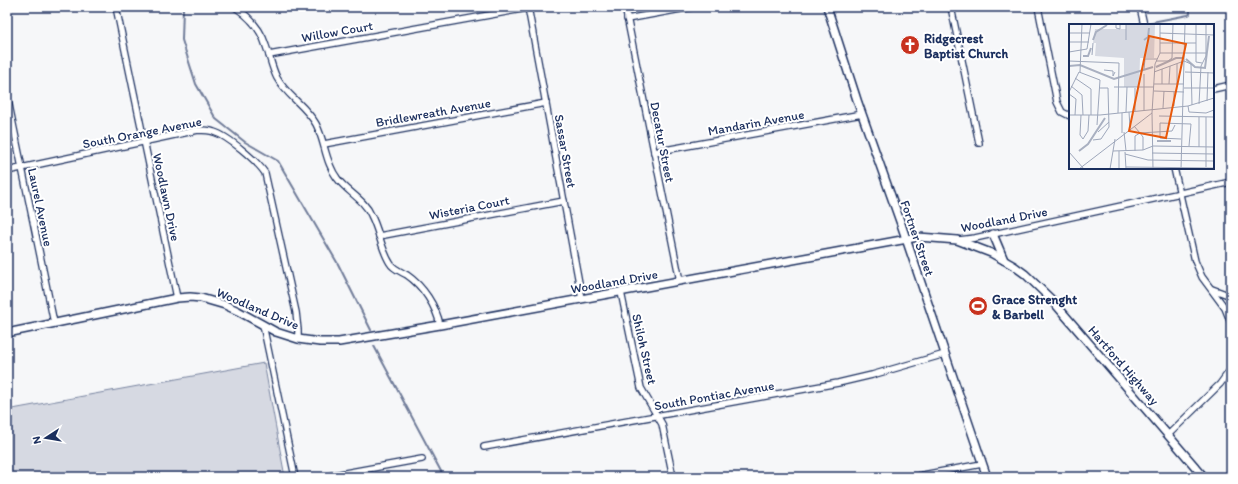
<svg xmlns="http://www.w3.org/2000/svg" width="1238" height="484" font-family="Itim,sans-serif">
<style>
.green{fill:#d6d9e2;stroke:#7884a0}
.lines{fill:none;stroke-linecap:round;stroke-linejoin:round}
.stream{stroke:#707c99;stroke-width:2}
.street-casing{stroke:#1b2f5e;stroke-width:8}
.secondary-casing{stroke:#1b2f5e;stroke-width:10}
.street{stroke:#fff;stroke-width:5.5}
.secondary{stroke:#fff;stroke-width:7}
.labels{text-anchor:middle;stroke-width:4;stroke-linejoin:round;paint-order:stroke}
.street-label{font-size:13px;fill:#1b2f5e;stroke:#fff}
.poi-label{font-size:13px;font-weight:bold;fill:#1b2f5e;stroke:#fff;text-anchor:start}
.inset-river{fill:none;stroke:#a9b0c1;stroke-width:2}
.inset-road{fill:none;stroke:#9ea7bb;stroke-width:1}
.view{fill:#e8590c;fill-opacity:0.15;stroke:#e8590c;stroke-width:2}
.inset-edge{fill:none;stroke:#1b2f5e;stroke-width:2}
</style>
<rect width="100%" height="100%" fill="#f6f7f9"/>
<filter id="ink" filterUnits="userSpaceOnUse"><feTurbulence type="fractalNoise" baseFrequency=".025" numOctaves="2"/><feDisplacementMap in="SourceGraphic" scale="8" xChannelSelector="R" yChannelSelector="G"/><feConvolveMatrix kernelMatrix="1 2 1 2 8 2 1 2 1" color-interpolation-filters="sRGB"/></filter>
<g filter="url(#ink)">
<path class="green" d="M264 363 285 477H7V410Z"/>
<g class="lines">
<g class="stream">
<path d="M183 7 182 40 196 84 216 119 245 142 278 161 338 264 371 330"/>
<path d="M1147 23 1188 15 1190 14V7"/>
<path d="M374 346 444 477"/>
</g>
<g class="street-casing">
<g id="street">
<path d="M116 7 177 298"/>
<path d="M235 7C250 17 261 29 266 46 270 57 272 68 277 78 286 95 306 106 316 124 325 141 325 162 337 178 347 192 364 199 371 215 379 230 381 249 390 263 393 269 402 272 407 275 423 286 436 306 440 325"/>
<path d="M528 7 582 299"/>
<path d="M625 7 680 281"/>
<path d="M951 7 979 143"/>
<path d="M1038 7 1057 102 1062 112 1070 116"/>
<path d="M1140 7 1144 25"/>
<path d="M627 19 692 7"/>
<path d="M269 55 528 8"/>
<path d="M1213 89 1231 85"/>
<path d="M7 95 54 323"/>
<path d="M324 144 546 103"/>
<path d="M654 152 862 114"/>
<path d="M1174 168 1195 261 1202 277 1225 308 1231 323"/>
<path d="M7 171 198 130C204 130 209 130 214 132 228 136 257 161 265 173L296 312 298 330V339"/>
<path d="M379 236 564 201"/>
<path d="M959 240 975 238 1231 182"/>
<path d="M1212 289 1231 296"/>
<path d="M621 292 641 388 662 424 673 477"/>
<path d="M263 325 295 477"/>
<path d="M1168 435 1220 384 1231 369"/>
<path d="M484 447 838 383 872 375 945 354"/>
<path d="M323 477 422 459"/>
<path d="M912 477 982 464"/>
</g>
</g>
<g class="secondary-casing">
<g id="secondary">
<path d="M827 7 858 103 901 224 987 477"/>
<path d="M993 234 1004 260"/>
<path d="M7 333 177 298 190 297 201 298 225 305 238 311 276 332 298 339 320 342H339L440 325 918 237 932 238 957 240 991 253 1014 266 1025 274 1051 299 1204 477"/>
</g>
</g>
<use href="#street" class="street"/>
<use href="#secondary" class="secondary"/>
</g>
</g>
<defs>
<g id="church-disc" transform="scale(1)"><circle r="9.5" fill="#c8321e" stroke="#fff"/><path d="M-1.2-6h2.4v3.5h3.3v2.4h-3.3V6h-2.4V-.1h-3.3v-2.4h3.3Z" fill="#fff"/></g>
<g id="stadium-disc" transform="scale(1)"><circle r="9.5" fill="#c8321e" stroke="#fff"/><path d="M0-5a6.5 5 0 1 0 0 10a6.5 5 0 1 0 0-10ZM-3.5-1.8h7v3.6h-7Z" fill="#fff"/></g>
</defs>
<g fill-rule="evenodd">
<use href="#church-disc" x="910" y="45"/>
<use href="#stadium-disc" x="978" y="306"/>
</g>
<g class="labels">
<g class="street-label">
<text transform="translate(337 31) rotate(-10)" y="5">Willow Court</text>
<text transform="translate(433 112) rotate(-10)" y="5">Bridlewreath Avenue</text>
<text transform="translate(756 122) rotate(-10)" y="5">Mandarin Avenue</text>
<text transform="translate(142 132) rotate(-11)" y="5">South Orange Avenue</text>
<text transform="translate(663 142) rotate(79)" y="5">Decatur Street</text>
<text transform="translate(566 151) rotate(80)" y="5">Sassar Street</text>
<text transform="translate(167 197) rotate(78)" y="5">Woodlawn Drive</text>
<text transform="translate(41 207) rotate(78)" y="5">Laurel Avenue</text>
<text transform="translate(469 207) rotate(-11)" y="5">Wisteria Court</text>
<text transform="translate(1004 219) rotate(-11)" y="5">Woodland Drive</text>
<text transform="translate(918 238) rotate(71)" y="5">Fortner Street</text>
<text transform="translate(614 281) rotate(-10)" y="5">Woodland Drive</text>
<text transform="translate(258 308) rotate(23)" y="5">Woodland Drive</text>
<text transform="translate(645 349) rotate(77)" y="5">Shiloh Street</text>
<text transform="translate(1124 365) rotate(49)" y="5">Hartford Highway</text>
<text transform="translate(714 395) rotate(-10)" y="5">South Pontiac Avenue</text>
</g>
<g class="poi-label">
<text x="924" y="43">Ridgecrest<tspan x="924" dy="15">Baptist Church</tspan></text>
<text x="992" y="304">Grace Strenght<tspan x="992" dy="15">&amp; Barbell</tspan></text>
</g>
</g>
<g transform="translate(1069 24)">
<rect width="145" height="145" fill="#f6f7f9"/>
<path d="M57 0H86L85 34H71L70 63H55V34L26 32 27 19H24L26 5H57Z" fill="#d6d9e2"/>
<path class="inset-river" d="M24 16 27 8 38 1M75 16 79 13 80 4M14 32H19L22 24M117 35 126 43 136 44 140 12M0 42 11 41 45 55 84 43M87 43 107 34H115M88 117H102M10 127 19 120 36 94"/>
<path class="inset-road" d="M47 0V4L51 5V0M57 0V16M127 0V38L133 39M0 9H21M91 9 145 11M0 18H20M91 19H127M0 28 18 25 22 0M91 29H137M23 31 24 19M0 37 50 39 49 89M87 37H99L103 34 104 0M75 45 76 35H88M35 46 44 47V52L46 48M11 48 13 0M85 48 115 37 122 40 123 81M116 48 145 49M6 54 22 65V91M85 60H115M93 60V45M100 60 101 42M108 60V40M2 62 13 71 14 91M45 63H85M115 64H145M85 67 115 68M0 68 10 48 31 56 28 101M0 70 7 75 6 91M138 77 139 48M130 80 132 42 137 32V0M105 82V68M119 82 120 88 137 89 145 86M94 84 95 67M75 86V50M66 87V64M57 88 58 63M60 88 61 104M53 89V109M83 89 84 145M0 91H31L119 82 145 74M12 91 11 111 14 115 19 107 20 91M90 92 145 93M130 93V123M137 93V143M65 102 71 109 103 107 106 101M29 108 40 98M55 108 57 127M112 115 91 114V99L122 100 120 122M24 116 32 115 40 103 39 64H31M44 127 74 126 84 122 145 123M50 127V145M66 127V112L71 109 74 113V126M0 128 15 145M56 128 57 145M83 129 145 130M56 130 79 136 145 137M57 143 145 144M10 145 83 89 86 40 91 29V0M41 145 46 115M112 145 116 0"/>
<path class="view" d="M80 12 117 20 97 114 60 107Z"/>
<rect width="145" height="145" class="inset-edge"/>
</g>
<rect width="1238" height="484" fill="none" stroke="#fff" stroke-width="24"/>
<rect x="12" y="12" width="1214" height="460" fill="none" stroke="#1b2f5e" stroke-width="1.5" filter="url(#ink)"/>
<g transform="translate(46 438) rotate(258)" stroke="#ffffff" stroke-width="3" paint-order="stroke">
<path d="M0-3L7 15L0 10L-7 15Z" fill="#1b2f5e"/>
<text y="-6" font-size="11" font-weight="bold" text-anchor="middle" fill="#1b2f5e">N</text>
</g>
</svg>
